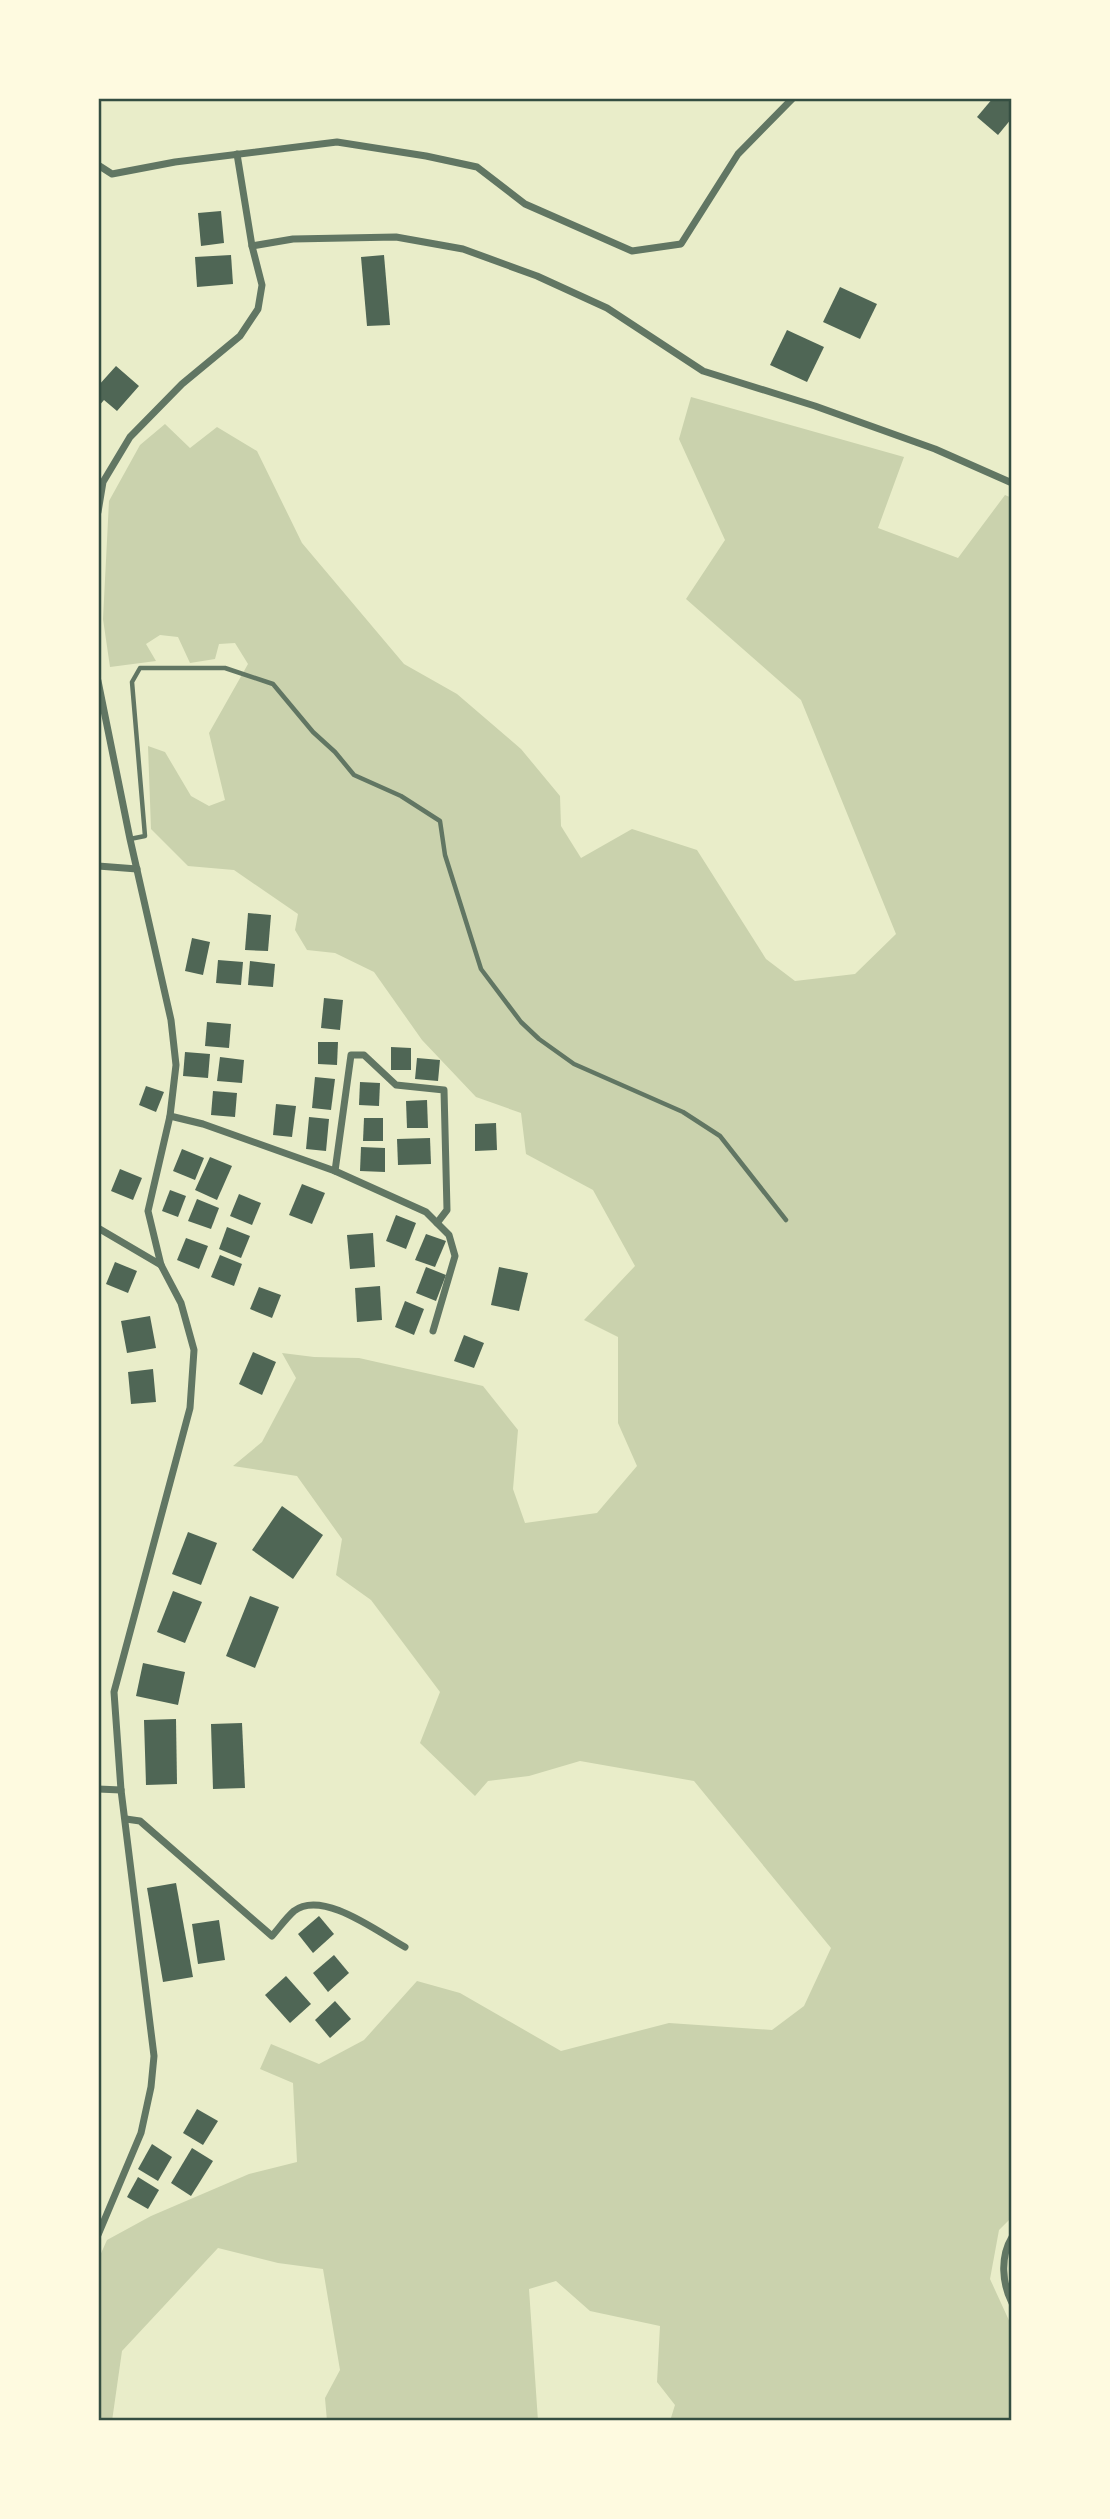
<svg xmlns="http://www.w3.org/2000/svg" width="1110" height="2519" font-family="'DM Sans',sans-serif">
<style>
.green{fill:#cad2ad}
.building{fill:#4f6655}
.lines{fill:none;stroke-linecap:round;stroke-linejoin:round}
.service{stroke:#617663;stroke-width:4.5}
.minor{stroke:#617663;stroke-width:7}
.neatline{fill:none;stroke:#344e41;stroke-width:2.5}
</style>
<rect width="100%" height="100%" fill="#e9edc9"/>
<path class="green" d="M691 397 904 457 878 528 958 558 1005 495 1012 498V2217L999 2230 990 2279 1012 2327V2421H670L675 2405 657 2382 660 2326 590 2311 556 2281 529 2289 538 2421H327L325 2398 340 2370 323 2269 278 2263 218 2248 122 2351 112 2421H98V2260L107 2240 151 2216 249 2174 297 2162 293 2083 260 2069 271 2044 319 2064 364 2040 417 1981 460 1993 561 2051 669 2023 772 2030 804 2006 831 1948 694 1781 580 1761 529 1776 488 1781 475 1796 420 1743 440 1692 371 1600 336 1575 342 1539 297 1476 233 1466 262 1442 296 1378 282 1353 314 1357 359 1358 483 1386 518 1430 513 1489 525 1523 597 1513 637 1466 618 1423V1337L584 1320 635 1266 593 1190 526 1154 521 1113 476 1097 422 1040 374 972 335 953 307 950 295 930 298 914 234 870 188 866 151 829 148 746 165 752 191 796 209 806 225 800 209 733 248 664 235 643 219 644 215 659 190 663 178 637 160 635 146 644 156 661 110 667 103 619 109 501 140 445 165 424 190 448 217 427 257 451 302 543 404 664 457 694 521 749 560 796 561 826 581 858 632 829 697 850 766 959 795 981 855 974 896 934 801 700 686 599 725 540 679 439Z"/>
<g class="building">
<path d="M993 98H1007L1012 102V118L998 135 977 117Z"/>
<path d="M221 211 224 243 201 246 198 213Z"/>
<path d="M231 255 233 284 197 287 195 257Z"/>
<path d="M384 255 390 325 367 326 361 257Z"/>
<path d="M840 287 877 304 860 339 823 322Z"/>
<path d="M787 330 824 347 807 382 770 365Z"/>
<path d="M116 366 139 386 117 411 104 400 98 407V386Z"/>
<path d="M248 913 271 915 268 951 245 950Z"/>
<path d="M192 938 210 942 203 975 185 971Z"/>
<path d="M218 960 243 962 241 985 216 983Z"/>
<path d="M250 961 275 964 273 987 248 985Z"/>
<path d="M324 998 343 1000 340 1030 321 1028Z"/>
<path d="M207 1022 231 1024 229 1048 205 1046Z"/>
<path d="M318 1042H338L337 1065 318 1064Z"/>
<path d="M391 1047 411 1048V1070H391Z"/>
<path d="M185 1052 210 1054 208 1078 183 1076Z"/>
<path d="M220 1057 244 1060 242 1083 217 1081Z"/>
<path d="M417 1058 440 1060 438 1081 415 1079Z"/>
<path d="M315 1077 335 1079 331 1110 312 1108Z"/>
<path d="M360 1082 380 1083 379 1106 359 1105Z"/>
<path d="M146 1086 164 1092 156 1112 139 1105Z"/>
<path d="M213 1091 237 1093 235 1117 211 1115Z"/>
<path d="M427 1100 428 1128H407L406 1101Z"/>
<path d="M276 1104 296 1106 292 1137 273 1135Z"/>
<path d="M309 1117 329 1119 326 1151 306 1149Z"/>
<path d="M364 1118H383V1141H363Z"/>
<path d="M496 1123 497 1150 475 1151V1124Z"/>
<path d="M430 1138 431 1164 398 1165 397 1139Z"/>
<path d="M361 1147 385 1148V1172L360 1171Z"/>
<path d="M182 1149 204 1158 195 1180 173 1171Z"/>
<path d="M210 1157 232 1166 217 1200 195 1190Z"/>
<path d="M120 1169 142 1178 133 1200 111 1191Z"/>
<path d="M302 1184 325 1193 312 1224 289 1215Z"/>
<path d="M170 1190 186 1196 178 1217 162 1211Z"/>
<path d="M239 1194 261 1203 252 1225 230 1216Z"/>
<path d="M197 1199 219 1208 211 1229 188 1221Z"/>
<path d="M396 1215 416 1223 406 1249 386 1241Z"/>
<path d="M227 1227 250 1236 241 1258 219 1249Z"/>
<path d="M373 1233 375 1267 350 1269 347 1235Z"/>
<path d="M426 1234 446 1241 435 1267 415 1260Z"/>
<path d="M186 1238 208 1246 199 1269 177 1260Z"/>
<path d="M220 1255 242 1264 234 1286 211 1277Z"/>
<path d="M115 1262 137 1271 128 1293 106 1284Z"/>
<path d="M426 1267 446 1275 436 1301 416 1293Z"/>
<path d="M499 1267 528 1273 519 1311 491 1305Z"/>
<path d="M380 1286 382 1320 357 1322 355 1288Z"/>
<path d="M259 1287 281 1295 272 1318 250 1309Z"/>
<path d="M405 1301 424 1309 414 1335 395 1327Z"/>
<path d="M150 1316 156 1348 127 1353 121 1321Z"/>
<path d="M464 1335 484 1343 474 1368 454 1361Z"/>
<path d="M253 1352 276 1362 262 1395 239 1384Z"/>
<path d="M153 1369 156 1402 131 1404 128 1372Z"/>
<path d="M282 1506 323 1535 293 1579 252 1550Z"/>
<path d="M188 1532 217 1543 201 1585 172 1574Z"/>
<path d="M173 1591 202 1602 185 1643 157 1632Z"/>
<path d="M250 1596 279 1607 255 1668 226 1656Z"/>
<path d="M143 1663 185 1672 178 1705 136 1696Z"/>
<path d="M176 1719 177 1784 146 1785 144 1720Z"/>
<path d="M242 1723 245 1788 213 1789 211 1724Z"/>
<path d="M176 1883 193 1977 163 1982 147 1888Z"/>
<path d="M319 1916 334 1934 313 1953 298 1934Z"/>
<path d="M219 1920 225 1960 198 1964 192 1924Z"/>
<path d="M334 1955 349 1973 328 1992 313 1973Z"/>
<path d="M286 1976 311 2004 290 2023 265 1995Z"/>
<path d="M335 2001 351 2019 330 2038 315 2020Z"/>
<path d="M197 2109 218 2121 203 2145 183 2133Z"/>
<path d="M152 2144 172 2157 158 2181 138 2169Z"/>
<path d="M192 2148 213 2161 191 2196 171 2183Z"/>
<path d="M138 2177 159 2190 148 2209 127 2197Z"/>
</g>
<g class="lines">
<path class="service" d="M130 839 145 836 132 682 140 668H225L273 684 313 732 335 752 354 775 401 796 440 821 445 855 481 969 521 1022 539 1039 574 1064 683 1112 720 1136 786 1220"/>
<g class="minor">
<path d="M98 165 112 174 175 162 337 142 426 156 477 167 525 204 632 251 681 244 738 154 793 98"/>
<path d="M252 246 293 239 396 237 463 249 537 276 607 308 703 371 815 406 935 449 1012 483"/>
<path d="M98 512 103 482 130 437 182 384 240 336 258 309 262 285 252 246 237 154"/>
<path d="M98 681 130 839 171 1020 176 1065 170 1116 148 1211 161 1265 181 1303 194 1350 190 1408 114 1692 121 1790 154 2056 151 2087 141 2133 98 2235"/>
<path d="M98 866 137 869"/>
<path d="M170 1116 203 1124 335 1171 426 1212 449 1235 455 1256 433 1331"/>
<path d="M335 1171 351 1055H364L396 1085 444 1090 447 1210 437 1223"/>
<path d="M98 1228 161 1265"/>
<path d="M98 1789 121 1790"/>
<path d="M126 1819 140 1821 272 1936C279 1928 286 1918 294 1911 322 1889 378 1932 405 1947"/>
<path d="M1012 2237C1000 2257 1002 2283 1012 2303"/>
</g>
</g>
<rect width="1110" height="2519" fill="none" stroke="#fefae0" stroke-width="200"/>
<rect x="100" y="100" width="910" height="2319" class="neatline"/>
</svg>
